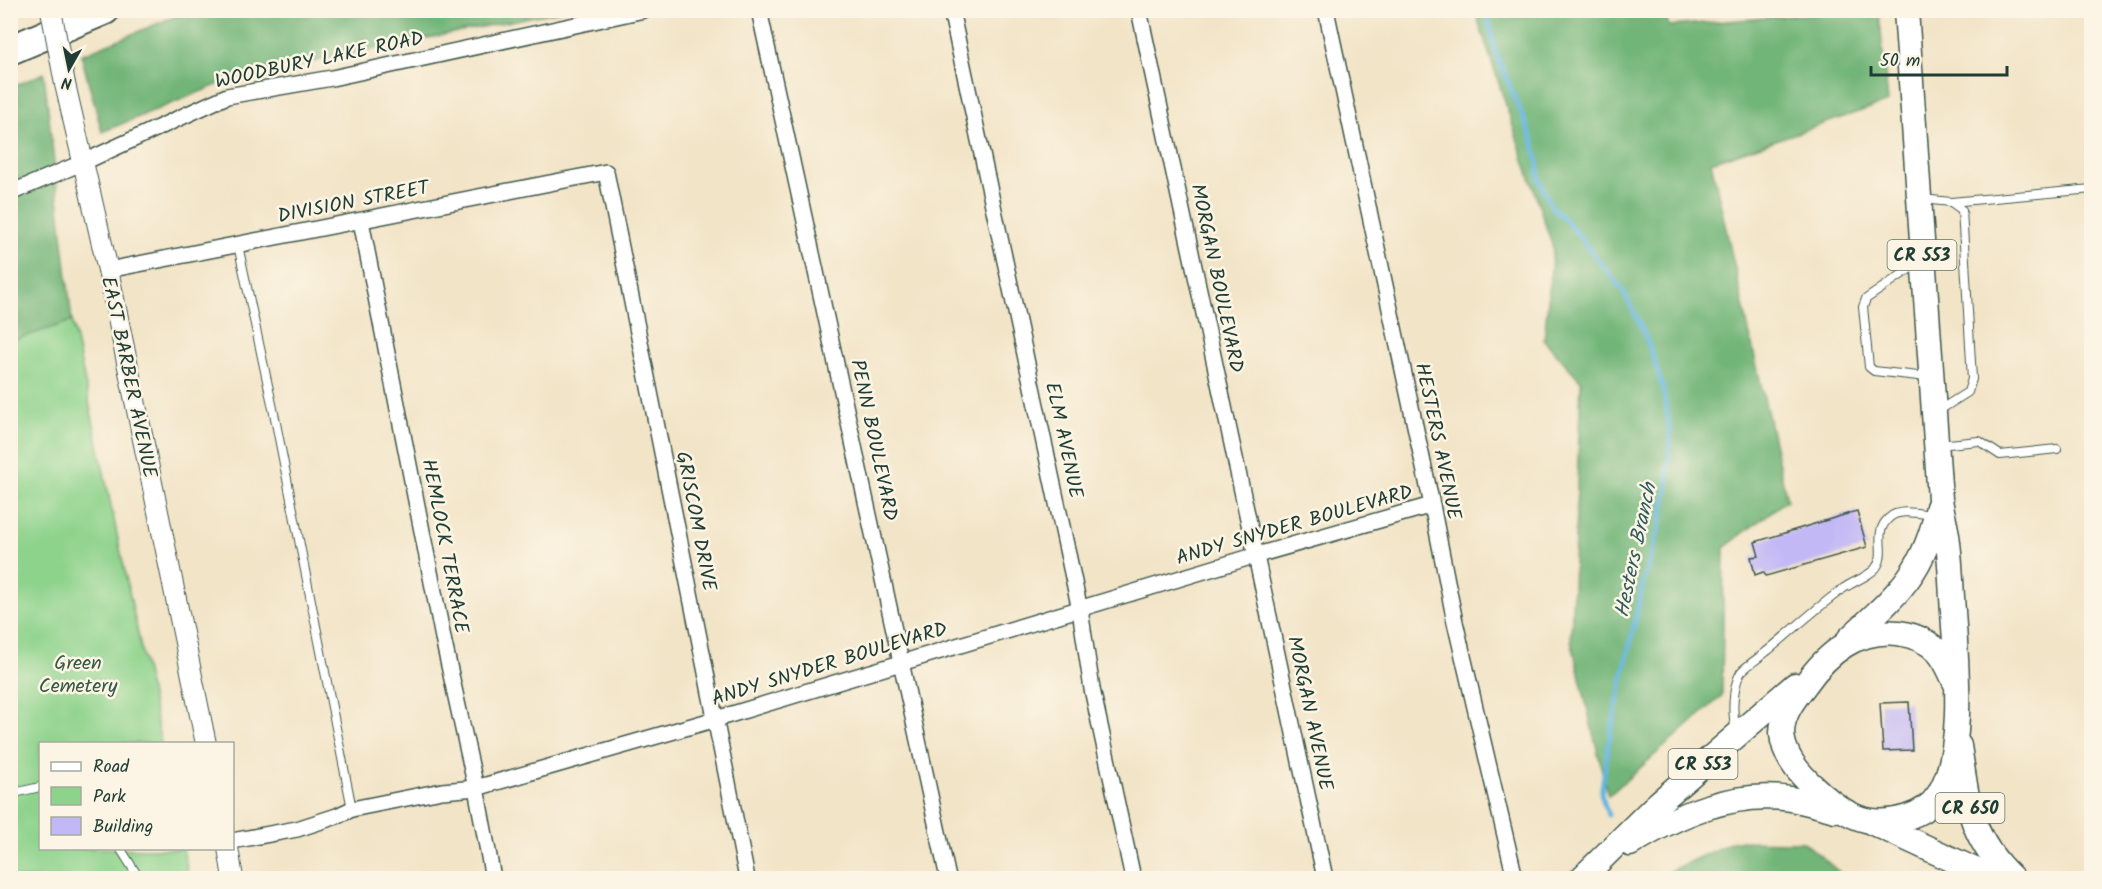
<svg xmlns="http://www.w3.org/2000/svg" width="2102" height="889" font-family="Kalam,sans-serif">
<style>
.green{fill:#8ed38c;stroke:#568860;stroke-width:1.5}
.forest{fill:#72b578;stroke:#487956;stroke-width:1.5}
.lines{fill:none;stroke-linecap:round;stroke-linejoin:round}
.stream{stroke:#61b5dd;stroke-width:5}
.building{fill:#c2b8f6}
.service-casing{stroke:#3f564a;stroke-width:10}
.minor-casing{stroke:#3f564a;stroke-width:18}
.tertiary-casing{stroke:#3f564a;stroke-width:22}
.primary-casing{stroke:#3f564a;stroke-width:27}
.motorway-casing{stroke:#3f564a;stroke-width:32}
.service{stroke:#fff;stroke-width:8}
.minor{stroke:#fff;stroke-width:15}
.tertiary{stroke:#fff;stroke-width:20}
.primary{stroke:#fff;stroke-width:24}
.motorway{stroke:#fff;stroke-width:28}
.tertiary-bridge-casing{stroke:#3f564a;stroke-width:22;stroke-linecap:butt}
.tertiary-bridge{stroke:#fff;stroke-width:20}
.labels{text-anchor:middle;stroke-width:5;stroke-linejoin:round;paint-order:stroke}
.shield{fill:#fcf5e5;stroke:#617469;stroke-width:1.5}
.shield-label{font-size:18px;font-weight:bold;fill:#1f3d34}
.street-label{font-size:20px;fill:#1f3d34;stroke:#fcf5e5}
.park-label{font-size:20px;fill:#355b46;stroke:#fcf5e5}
.water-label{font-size:21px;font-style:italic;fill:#305b5e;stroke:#fcf5e5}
</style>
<rect width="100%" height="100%" fill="#fcf5e5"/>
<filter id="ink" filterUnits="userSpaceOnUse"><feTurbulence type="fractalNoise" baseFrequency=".0167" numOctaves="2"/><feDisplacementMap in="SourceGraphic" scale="12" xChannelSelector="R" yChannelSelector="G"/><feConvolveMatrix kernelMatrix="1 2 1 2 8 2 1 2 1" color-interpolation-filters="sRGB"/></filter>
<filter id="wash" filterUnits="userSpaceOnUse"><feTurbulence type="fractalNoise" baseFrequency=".008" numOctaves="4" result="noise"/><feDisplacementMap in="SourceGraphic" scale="24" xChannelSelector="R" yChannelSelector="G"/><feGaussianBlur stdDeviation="1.35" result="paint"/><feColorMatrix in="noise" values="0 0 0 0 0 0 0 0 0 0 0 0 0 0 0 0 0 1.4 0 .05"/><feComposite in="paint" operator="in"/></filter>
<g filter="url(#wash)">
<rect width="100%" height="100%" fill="#f2e4c7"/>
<path class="green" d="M72 321 161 743 40 744V848L183 849 189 878H11L10 341Z"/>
<g class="forest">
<path d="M188 11V10L560 11 234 78 102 132 81 55Z"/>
<path d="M1475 11H1664L1669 26 1847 11H1879L1888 102 1711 162 1787 500 1724 548 1722 696 1608 796 1571 640 1581 381 1544 340 1553 248Z"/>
<path d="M44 73 72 321 11 341 10 88Z"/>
<path d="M1734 841 1804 842 1846 878H1655Z"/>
</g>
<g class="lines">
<g class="stream">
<path d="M1486 10 1496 53 1532 138 1537 157 1539 178 1544 190 1551 206 1571 226 1623 291 1642 328 1653 357 1663 389 1670 431 1667 491 1661 521 1644 579 1609 741 1601 794 1608 815"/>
<path d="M1631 876 1633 878"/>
</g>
</g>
<g id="blocks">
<g class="building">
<path d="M1857 511 1867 547 1766 576 1763 572 1755 575 1751 557 1759 556 1755 542Z"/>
<path d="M1909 702 1912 750 1883 751 1880 703Z"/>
</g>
</g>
</g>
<g filter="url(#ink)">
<use href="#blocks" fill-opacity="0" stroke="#3f564a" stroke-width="1.5"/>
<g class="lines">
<g class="service-casing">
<g id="service">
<path d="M1922 199 1951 202 1962 210 1972 379 1968 392 1938 411"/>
<path d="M1951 202 2092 189"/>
<path d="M238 245 275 418 352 809"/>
<path d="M1920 262 1866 299 1863 307 1869 367 1874 371 1927 377"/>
<path d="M1938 445 1979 441 2000 455 2057 449"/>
<path d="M1736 730C1732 715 1732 687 1741 672 1747 665 1759 658 1766 652 1792 631 1817 607 1844 588 1853 582 1867 577 1875 569 1889 553 1871 534 1889 518 1899 508 1920 514 1933 515"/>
<path d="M10 794 40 787"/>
<path d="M120 848 139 878"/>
</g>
</g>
<g class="minor-casing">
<g id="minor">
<path d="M759 10 948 878"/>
<path d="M951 10 1080 610 1092 689 1133 878"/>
<path d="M1139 10 1325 878"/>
<path d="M1326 10 1432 505 1455 622 1515 878"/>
<path d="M10 193 84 162 227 96 332 78 644 10"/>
<path d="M361 221 444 643 476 788 493 878"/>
<path d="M108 270 606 172 747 878"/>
<path d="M232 841 297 829 337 816 352 809 442 791 476 788 716 719 1257 555 1432 505"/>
</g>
</g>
<g class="tertiary-casing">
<g id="tertiary">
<path d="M65 84 108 270 206 744"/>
<path d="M228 848 233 878"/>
</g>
</g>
<g class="primary-casing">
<g id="primary">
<path d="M1906 10 1940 499C1942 514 1947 529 1948 543 1951 566 1951 589 1953 611 1956 662 1966 750 1939 794 1925 817 1890 825 1866 820 1847 816 1830 802 1816 789 1800 775 1783 755 1782 733 1782 714 1794 699 1805 685 1828 652 1857 629 1898 633 1913 635 1928 641 1938 652 1946 660 1951 674 1956 684"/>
<path d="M1849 639C1896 595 1924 574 1938 507"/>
<path d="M1959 746C1968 802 1968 836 2012 878"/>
<path d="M1871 822 1992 878"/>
<path d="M1630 844C1677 815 1733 790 1791 799 1806 802 1821 806 1835 810"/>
<path d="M1582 878 1655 806 1795 685"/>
</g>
</g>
<g class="motorway-casing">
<path id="motorway" d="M10 50 105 10"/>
</g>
<use href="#service" class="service"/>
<use href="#minor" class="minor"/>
<use href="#tertiary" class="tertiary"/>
<use href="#primary" class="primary"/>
<use href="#motorway" class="motorway"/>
<g class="tertiary-bridge-casing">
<path id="tertiary-bridge" d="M51 10 65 84"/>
</g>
<use href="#tertiary-bridge" class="tertiary-bridge"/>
</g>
</g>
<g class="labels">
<g class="shield">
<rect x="1887.5" y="240" width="69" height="30" rx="4.5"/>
<rect x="1668.5" y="749" width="69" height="30" rx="4.5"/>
<rect x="1935.5" y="793" width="69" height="30" rx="4.5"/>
</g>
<g class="shield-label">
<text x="1922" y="261">CR 553</text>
<text x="1703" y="770">CR 553</text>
<text x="1970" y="814">CR 650</text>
</g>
<g class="street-label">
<text transform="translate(319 59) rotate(-12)" y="7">WOODBURY LAKE ROAD</text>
<text transform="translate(353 201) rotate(-11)" y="7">DIVISION STREET</text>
<text transform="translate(1218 278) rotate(78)" y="7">MORGAN BOULEVARD</text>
<text transform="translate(130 377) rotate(78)" y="7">EAST BARBER AVENUE</text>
<text transform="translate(875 440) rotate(78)" y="7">PENN BOULEVARD</text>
<text transform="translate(1065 440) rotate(78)" y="7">ELM AVENUE</text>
<text transform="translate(1439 441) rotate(78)" y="7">HESTERS AVENUE</text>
<text transform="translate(697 521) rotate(79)" y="7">GRISCOM DRIVE</text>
<text transform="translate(1294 524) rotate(-16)" y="7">ANDY SNYDER BOULEVARD</text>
<text transform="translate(446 546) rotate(79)" y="7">HEMLOCK TERRACE</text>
<text transform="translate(829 663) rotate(-17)" y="7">ANDY SNYDER BOULEVARD</text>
<text transform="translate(1311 713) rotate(78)" y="7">MORGAN AVENUE</text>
</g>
<g class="park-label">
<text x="78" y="669">Green<tspan x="78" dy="23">Cemetery</tspan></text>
</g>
<g class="water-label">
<text transform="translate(1635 550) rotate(-78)" y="7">Hesters Branch</text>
</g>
</g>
<rect width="2102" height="889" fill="none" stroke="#fcf5e5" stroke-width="36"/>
<rect x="39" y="742" width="195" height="108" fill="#fcf5e5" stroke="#a4ab9e" stroke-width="1.5"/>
<rect x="51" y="762" width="30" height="9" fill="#ffffff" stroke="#a4ab9e" stroke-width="1.5"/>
<text x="93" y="772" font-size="18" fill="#1f3d34">Road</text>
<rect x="51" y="787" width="30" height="18" fill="#8ed38c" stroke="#a4ab9e" stroke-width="1.5"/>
<text x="93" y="802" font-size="18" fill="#1f3d34">Park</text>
<rect x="51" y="817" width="30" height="18" fill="#c2b8f6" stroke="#a4ab9e" stroke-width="1.5"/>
<text x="93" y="832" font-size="18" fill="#1f3d34">Building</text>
<g transform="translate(69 69) rotate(189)" stroke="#fcf5e5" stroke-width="4.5" paint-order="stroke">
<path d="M0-4.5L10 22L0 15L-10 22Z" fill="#1f3d34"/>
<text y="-9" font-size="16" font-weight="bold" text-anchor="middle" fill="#1f3d34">N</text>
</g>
<path d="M1871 66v9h136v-9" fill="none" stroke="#1f3d34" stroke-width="3"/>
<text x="1880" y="66" font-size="18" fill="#1f3d34" stroke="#fcf5e5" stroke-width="4.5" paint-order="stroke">50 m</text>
</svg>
